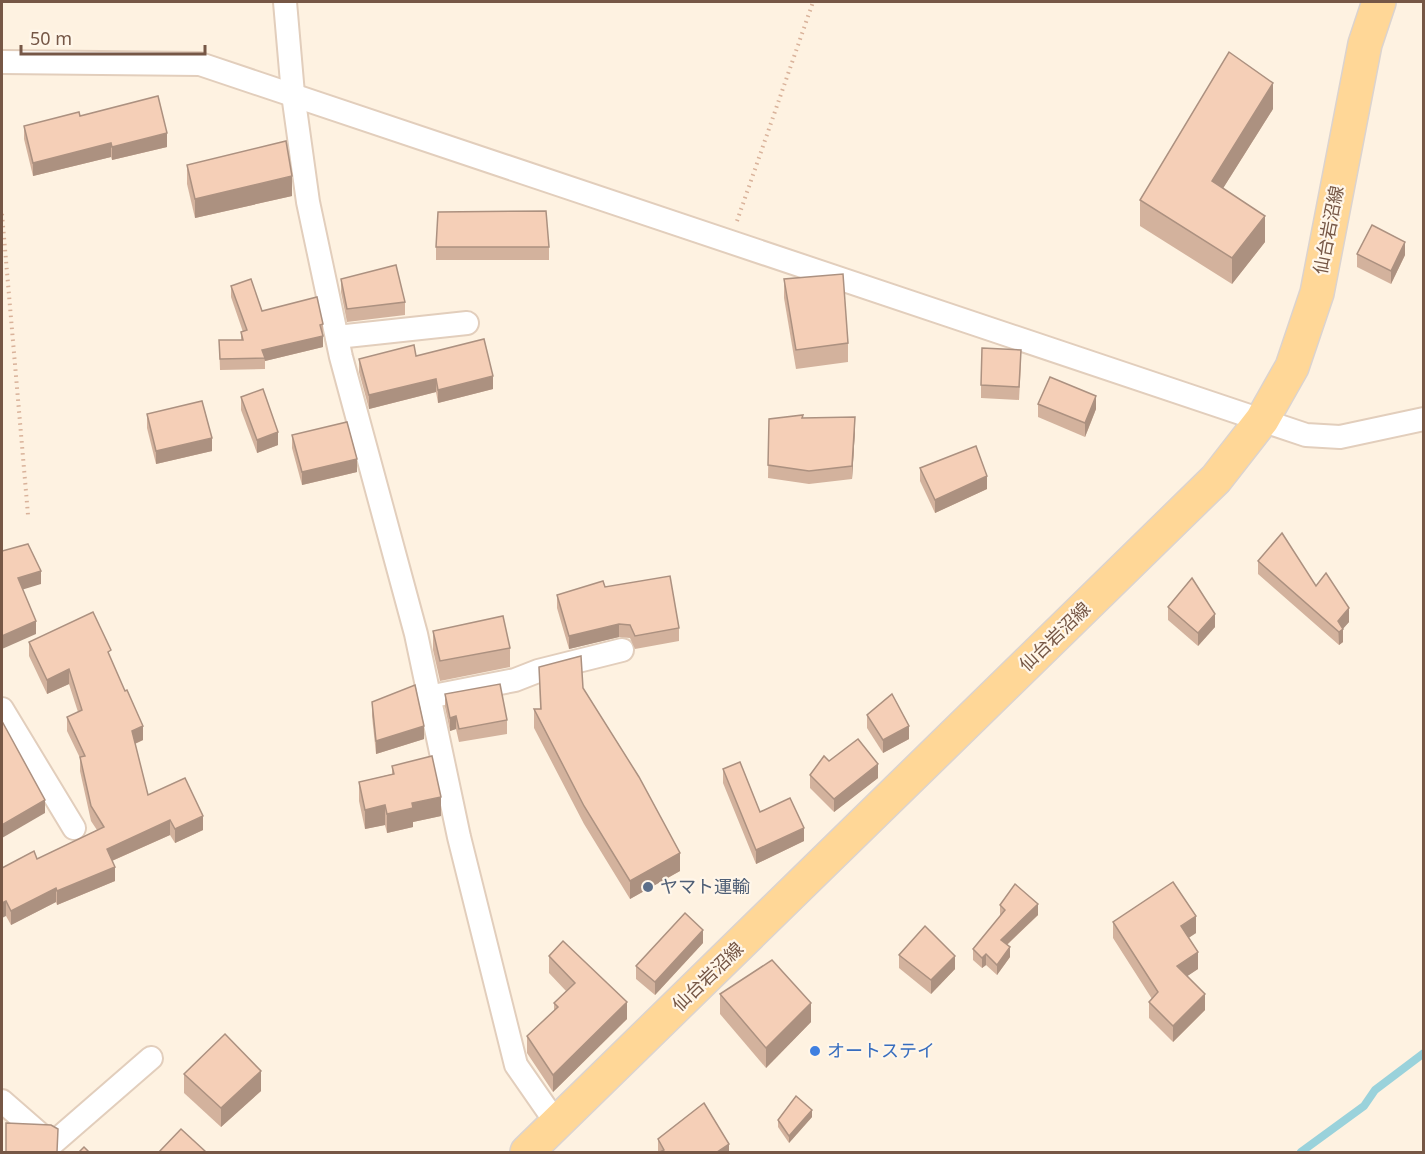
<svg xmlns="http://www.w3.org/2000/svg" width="1425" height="1154" font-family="'Noto Sans','Noto Sans JP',sans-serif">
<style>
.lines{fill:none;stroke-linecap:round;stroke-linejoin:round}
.stream{stroke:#9ad2db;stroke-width:8}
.minor-casing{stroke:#e2cebc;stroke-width:26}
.primary-casing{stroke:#dbd3cf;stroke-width:36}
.path{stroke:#d9b29a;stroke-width:4;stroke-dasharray:1.5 4.5;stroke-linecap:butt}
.minor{stroke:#fff;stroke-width:22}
.primary{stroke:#ffd797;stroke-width:33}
.wall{fill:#d3b29d}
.shaded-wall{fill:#ac9180}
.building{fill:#f5cfb7;stroke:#ac9180;stroke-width:1.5}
.service-dot{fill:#5c6f8a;stroke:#fff6e9;stroke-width:2}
.shop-dot{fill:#3f7fe0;stroke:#fff6e9;stroke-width:2}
.labels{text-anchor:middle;stroke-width:4.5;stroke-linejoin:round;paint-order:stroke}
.street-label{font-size:18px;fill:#765746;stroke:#fff6e9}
.service-label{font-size:18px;fill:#4e5e75;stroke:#fff6e9;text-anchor:start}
.shop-label{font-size:18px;fill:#366cbe;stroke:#fff6e9;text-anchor:start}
</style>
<rect width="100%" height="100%" fill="#fef2e1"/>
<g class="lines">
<path class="stream" d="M1301 1152 1364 1106 1375 1090 1424 1053"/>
<g class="minor-casing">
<g id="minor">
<path d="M285 2 293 94 308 202 341 357 416 634 459 837 516 1065 557 1124"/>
<path d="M2 62 200 64 1306 435 1340 437 1424 419"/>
<path d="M337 337 467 323"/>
<path d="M428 697 515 680 538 671 622 650"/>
<path d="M2 709 74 828"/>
<path d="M2 1101 49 1142"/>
<path d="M52 1144 151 1058"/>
</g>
</g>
<g class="primary-casing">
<path id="primary" d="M527 1152 1216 479 1262 420 1292 367 1317 293 1365 44 1379 2"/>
</g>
<g class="path">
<path d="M2 214 28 515"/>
<path d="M737 221 813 2"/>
</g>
<use href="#minor" class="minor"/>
<use href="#primary" class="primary"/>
</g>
<g class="wall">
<path d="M1273 109 1223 188 1265 242 1232 284 1140 226V200Z"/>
<path d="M80 116 167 147 112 160 111 157 33 176 24 139V126Z"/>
<path d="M187 165 292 196 195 218 187 184Z"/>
<rect x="436" y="247" width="113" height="13"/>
<path d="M1357 254 1405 255 1391 284 1357 267Z"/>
<path d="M341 279 405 302V315L347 322 341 292Z"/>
<path d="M784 279 848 343V362L796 369 784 298Z"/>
<path d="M231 286 262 311 323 324V347L265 361V369L220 370 219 340H241V332H243L231 297Z"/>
<path d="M416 356 493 389 438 403 436 392 369 409 359 372V359Z"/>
<path d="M1021 363 1019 400 981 398V385Z"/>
<path d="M241 397 278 445 257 453 241 410Z"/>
<path d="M1038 404 1096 409 1085 437 1038 417Z"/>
<path d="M147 414 212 451 156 464 147 428Z"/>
<path d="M802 418 855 430 852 479 809 484 768 478 769 419Z"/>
<path d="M292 435 357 472 302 485 292 448Z"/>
<path d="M920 468 987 489 935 513 920 481Z"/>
<path d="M1258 561 1316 586 1349 622 1343 628V642L1339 645 1258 574Z"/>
<path d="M605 587 679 628V641L635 649 630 638 619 637 569 649 557 608V595Z"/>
<path d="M1168 607 1215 627 1198 646 1168 620Z"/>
<path d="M433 631 510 648V667L440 681 433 650Z"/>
<path d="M29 642 111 659 143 740 135 744 148 795 203 830 175 843 170 835 112 861 115 881 57 905 56 902 11 925 6 916 2 868 37 859 97 830 91 821 80 771V758L67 731V717L78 712 69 684 47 694 29 656Z"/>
<path d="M539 667 583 688 680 871 630 899 584 824 534 728V709H540Z"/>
<path d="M445 694 507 720V734L459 742 456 729 450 731 445 707Z"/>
<path d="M372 702 424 739 376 754 372 716Z"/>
<path d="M867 715 909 739 883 753 867 728Z"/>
<path d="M829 761 878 778 834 812 810 788V775Z"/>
<path d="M392 766 441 816 413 822V827L387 833 385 825 365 829 359 801V782L392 774Z"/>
<path d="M723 769 760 812 804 841 756 864 723 783Z"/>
<path d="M1000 905 1038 915 1007 945 1010 957 997 975 986 965 982 968 973 960V949L1000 916Z"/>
<path d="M1113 922 1196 933 1188 938 1198 969 1187 976 1205 1010 1173 1042 1149 1018V1002L1152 999 1113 938Z"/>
<path d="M703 943 655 995 636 979V966Z"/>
<path d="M899 955 955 969 931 994 899 968Z"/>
<path d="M549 956 627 1019 553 1092 527 1053V1036L554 1011V1003L566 991 549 973Z"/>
<path d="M720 994 811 1022 766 1068 720 1014Z"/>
<path d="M184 1074 261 1091 221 1127 184 1093Z"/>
<path d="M812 1117 789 1143 778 1127V1120Z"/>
<path d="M658 1139 729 1152H658Z"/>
</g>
<g class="shaded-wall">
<path d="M1273 83V109L1212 206V181Z"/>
<path d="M167 133V147L112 160V147Z"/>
<path d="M111 143V157L33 176V163Z"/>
<path d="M292 176V196L195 218V199Z"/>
<path d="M1265 216V242L1232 284V258Z"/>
<path d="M1405 242V255L1391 284V271Z"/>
<path d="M323 336V347L265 361 262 350Z"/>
<path d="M493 376V389L438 403V390Z"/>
<path d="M436 379V392L369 409V395Z"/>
<path d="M1096 396V409L1085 437V423Z"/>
<path d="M855 417V430L852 479V466Z"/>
<path d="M278 432V445L257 453V440Z"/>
<path d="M212 438V451L156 464V451Z"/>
<path d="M357 459V472L302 485V472Z"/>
<path d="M987 476V489L935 513V500Z"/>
<path d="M41 571V584L18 591V578Z"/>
<path d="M1349 608V622L1342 630 1343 629V642L1339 645 1338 621Z"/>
<path d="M1215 614V627L1198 646V633Z"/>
<path d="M36 621V634L2 649V636Z"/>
<path d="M619 624V637L569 649V636Z"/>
<path d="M69 669V684L47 694V680Z"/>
<path d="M456 716V729L450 731V718Z"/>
<path d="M143 726V740L132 745V731Z"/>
<path d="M424 726V739L376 754V741Z"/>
<path d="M909 726V739L883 753V740Z"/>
<path d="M878 764V778L834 812V799Z"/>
<path d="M441 797V816L413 822V827L387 833V814L412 803Z"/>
<path d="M45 800V813L2 838V825Z"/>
<path d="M385 805V825L365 829V810Z"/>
<path d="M203 816V830L175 843V829Z"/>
<path d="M170 820V835L107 863V849Z"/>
<path d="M804 828V841L756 864V850Z"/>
<path d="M680 853V871L630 899V881Z"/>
<path d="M115 867V881L57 905V891Z"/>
<path d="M56 888V902L11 925V911Z"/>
<path d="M6 901V916L2 918V903Z"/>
<path d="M1038 904V915L1001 950V940Z"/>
<path d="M1196 916V933L1181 943V926Z"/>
<path d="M703 930V943L655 995V982Z"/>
<path d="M1010 947V957L997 975V965Z"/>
<path d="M1198 952V969L1177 983V966Z"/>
<path d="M986 954V965L982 968V958Z"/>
<path d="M955 956V969L931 994V980Z"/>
<path d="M1205 994V1010L1173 1042V1026Z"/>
<path d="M627 1002V1019L553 1092V1075Z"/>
<path d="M811 1003V1022L766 1068V1048Z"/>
<path d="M261 1071V1091L221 1127V1108Z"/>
<path d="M812 1110V1117L789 1143V1136Z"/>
<path d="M729 1144V1152H717Z"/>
</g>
<g class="building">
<path d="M1229 52 1273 83 1212 181 1265 216 1232 258 1140 200Z"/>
<path d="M158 96 167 133 112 147 111 143 33 163 24 126 79 112 80 116Z"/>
<path d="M286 141 292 176 195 199 187 165Z"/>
<path d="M546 211 549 247H436L438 212Z"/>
<path d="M1372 225 1405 242 1391 271 1357 254Z"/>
<path d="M396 265 405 302 347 309 341 279Z"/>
<path d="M843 274 848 343 796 350 784 279Z"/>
<path d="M251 279 262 311 317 297 323 324 320 325 323 336 262 350 265 358 220 359 219 340H243L241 332 247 330 231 286Z"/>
<path d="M484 339 493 376 438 390 436 379 369 395 359 359 414 345 416 356Z"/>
<path d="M982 348 1021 350 1019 387 981 385Z"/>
<path d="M1050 377 1096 396 1085 423 1038 404Z"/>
<path d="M263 389 278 432 257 440 241 397Z"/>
<path d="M202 401 212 438 156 451 147 414Z"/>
<path d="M803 415 802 418 855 417 852 466 809 471 768 465 769 419Z"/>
<path d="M347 422 357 459 302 472 292 435Z"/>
<path d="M976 446 987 476 935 500 920 468Z"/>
<path d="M1282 533 1316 586 1326 573 1349 608 1338 621 1343 629 1339 632 1258 561Z"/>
<path d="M28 544 41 571 18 578 36 621 2 636V551Z"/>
<path d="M670 576 679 628 635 636 630 625 619 624 569 636 557 595 603 581 605 587Z"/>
<path d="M1192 578 1215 614 1198 633 1168 607Z"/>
<path d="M93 612 111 650 108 652 125 691 127 690 143 726 132 731 148 795 185 778 203 816 175 829 170 820 107 849 115 867 57 891 56 888 11 911 6 901 2 903V868L34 851 37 859 104 827 91 806 80 757 85 756 67 717 82 710 69 669 47 680 29 642Z"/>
<path d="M503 616 510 648 440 661 433 631Z"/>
<path d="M581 656 583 688 639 777 680 853 630 881 584 806 534 709H541L539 667Z"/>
<path d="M500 684 507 720 459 729 456 716 450 718 445 694Z"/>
<path d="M415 685 424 726 376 741 372 702Z"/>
<path d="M892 694 909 726 883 740 867 715Z"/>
<path d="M3 723 45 800 2 825V724Z"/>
<path d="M858 739 878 764 834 799 810 775 824 756 829 761Z"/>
<path d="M432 756 441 797 412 803 413 808 387 814 385 805 365 810 359 782 394 774 392 766Z"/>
<path d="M740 762 760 812 790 798 804 828 756 850 723 769Z"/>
<path d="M1173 882 1196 916 1181 926 1198 952 1177 966 1205 994 1173 1026 1149 1002 1158 992 1113 922Z"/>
<path d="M1015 884 1038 904 1001 940 1010 947 997 965 986 954 982 958 973 949 1005 910 1000 905Z"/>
<path d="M685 913 703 930 655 982 636 966Z"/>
<path d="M925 926 955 956 931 980 899 955Z"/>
<path d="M563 941 627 1002 553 1075 527 1036 558 1007 554 1003 575 983 549 956Z"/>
<path d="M772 960 811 1003 766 1048 720 994Z"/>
<path d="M225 1034 261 1071 221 1108 184 1074Z"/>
<path d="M796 1096 812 1110 789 1136 778 1120Z"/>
<path d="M704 1103 729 1144 717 1152H660L664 1150 658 1139Z"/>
<path d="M6 1123 51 1125 58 1129 57 1152H6Z"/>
<path d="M181 1129 206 1152H159Z"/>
<path d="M84 1147 89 1152H79Z"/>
</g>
<circle class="service-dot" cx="648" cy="887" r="6"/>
<circle class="shop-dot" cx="815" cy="1051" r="6"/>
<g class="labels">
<g class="street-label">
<text transform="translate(1329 230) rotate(-79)" y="6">仙台岩沼線</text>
<text transform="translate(1055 637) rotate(-44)" y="6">仙台岩沼線</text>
<text transform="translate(708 977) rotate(-44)" y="6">仙台岩沼線</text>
</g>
<g class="service-label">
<text x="660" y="893">ヤマト運輸</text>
</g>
<g class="shop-label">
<text x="827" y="1057">オートステイ</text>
</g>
</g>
<rect width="1425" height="1154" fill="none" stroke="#765746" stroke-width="6"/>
<path d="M21 45v9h184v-9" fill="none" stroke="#765746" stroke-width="3"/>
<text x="30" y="45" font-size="18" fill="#765746" stroke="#fff6e9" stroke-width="4.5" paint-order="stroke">50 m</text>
</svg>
